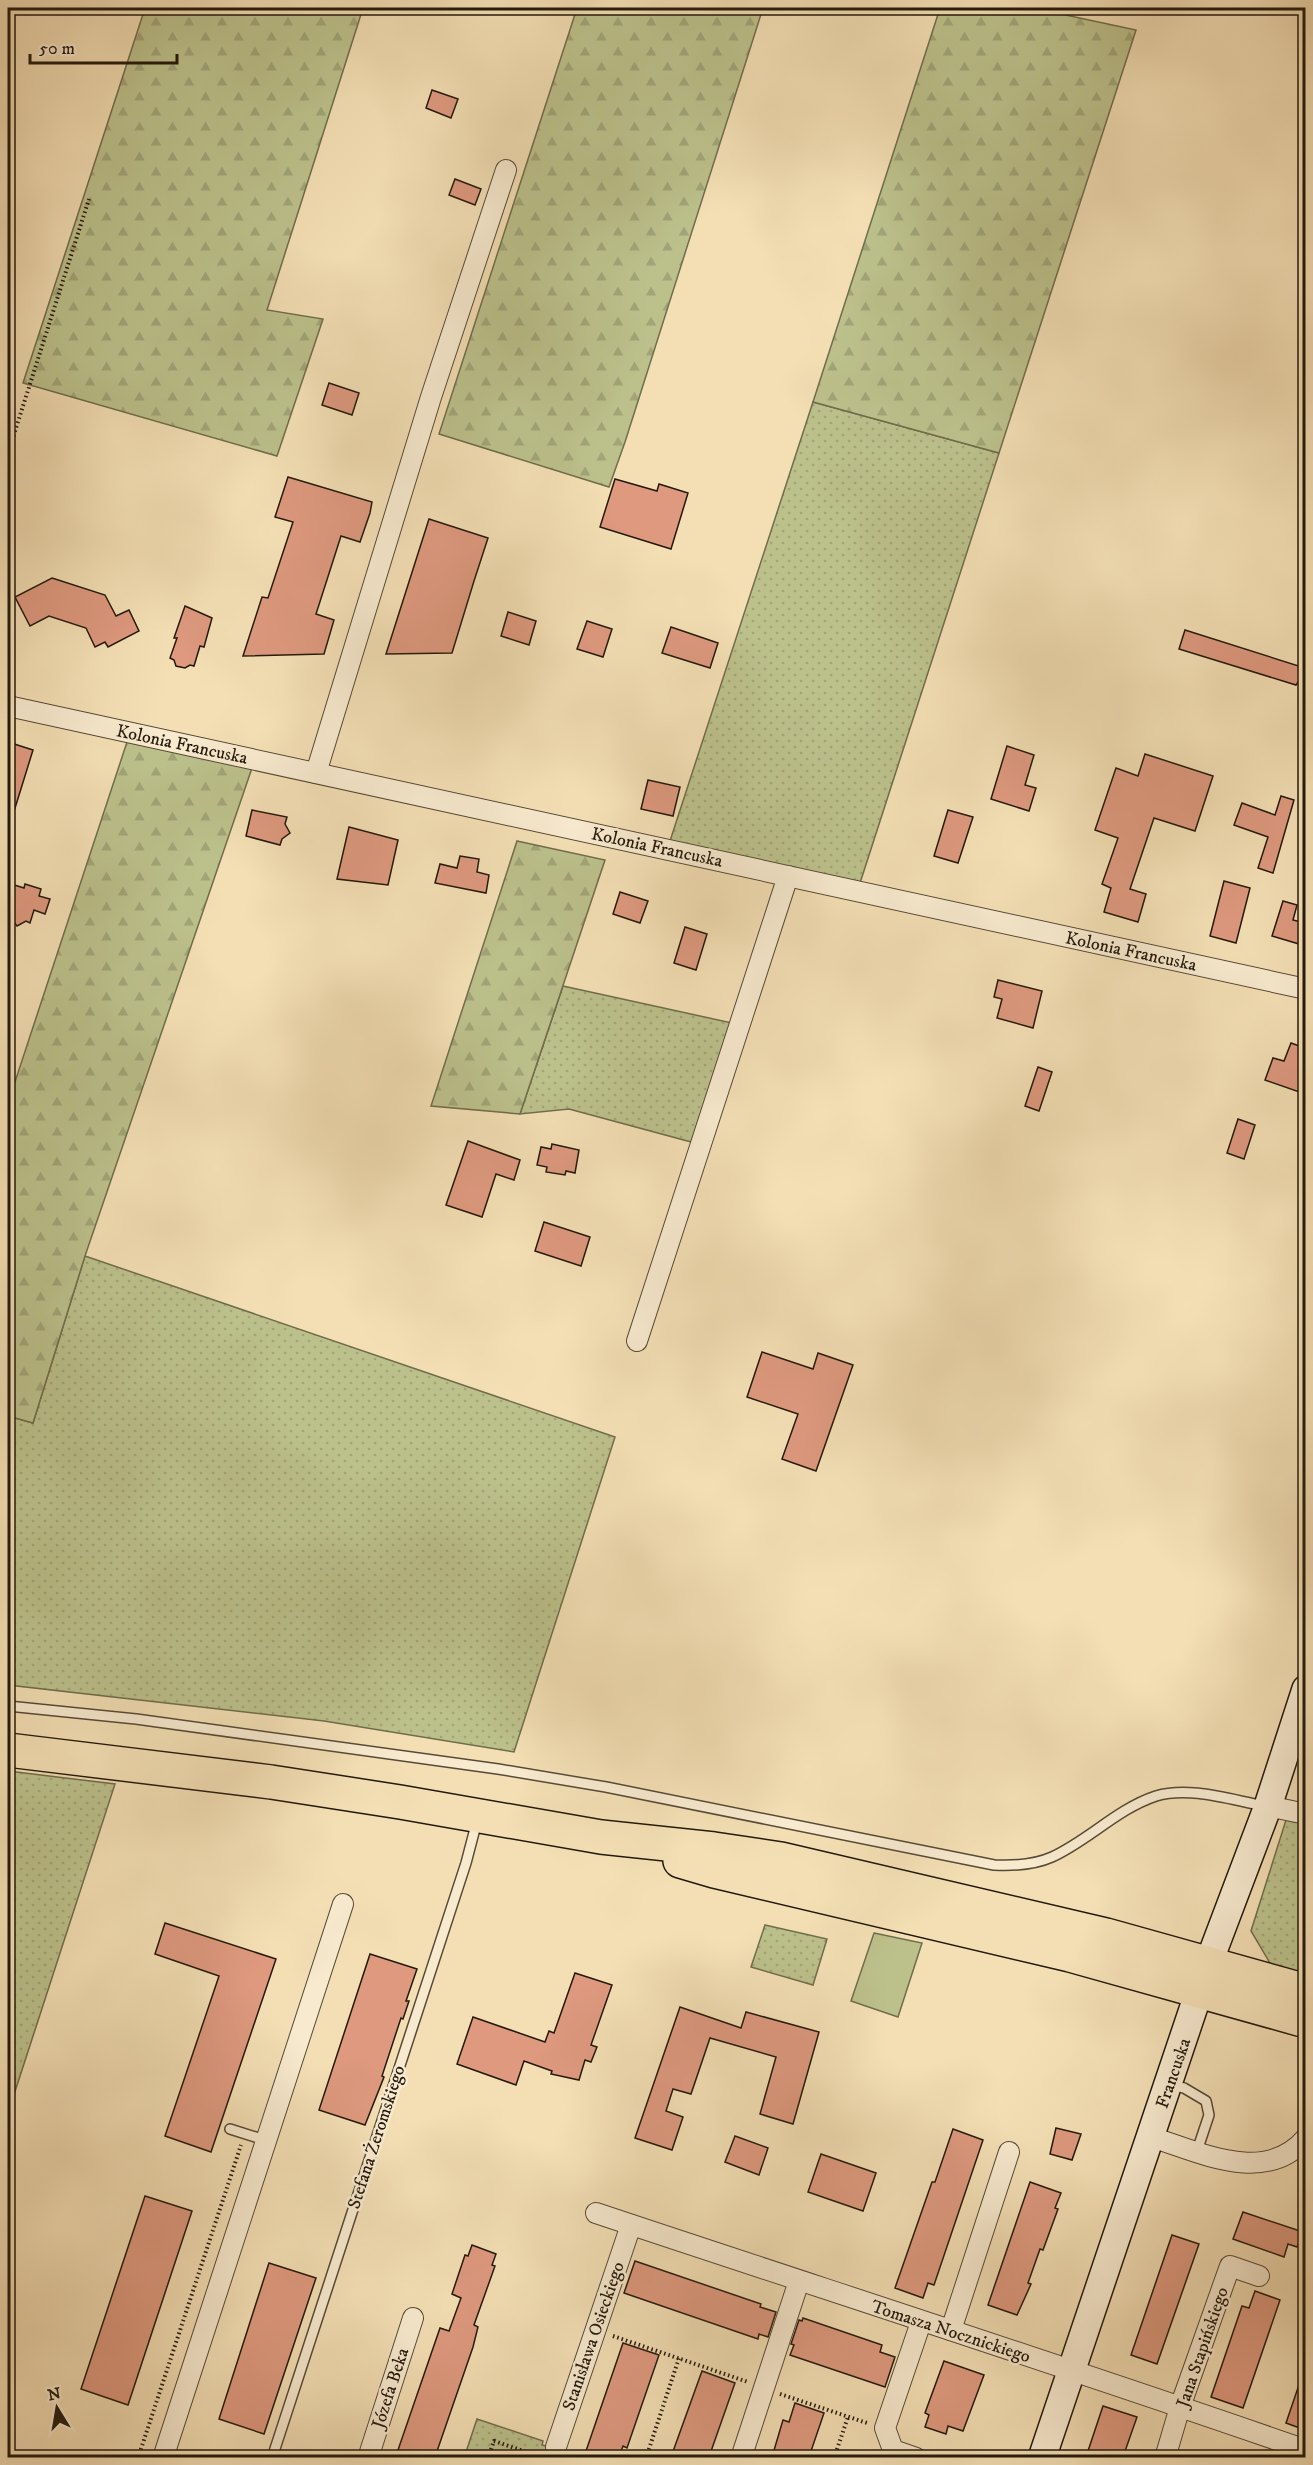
<svg xmlns="http://www.w3.org/2000/svg" width="1313" height="2465" font-family="'IM FELL DW Pica',serif">
<style>
.grass{fill:url(#grass-dots);stroke:#706d4c;stroke-width:1.5}
.forest{fill:url(#forest-firs);stroke:#706d4c;stroke-width:1.5}
.garden{fill:#bcc18c;stroke:#706d4c;stroke-width:1.5}
.building{fill:#de997f;stroke:#23190c;stroke-width:1.5}
.lines{fill:none;stroke-linecap:round;stroke-linejoin:round}
.lane-casing{stroke:#574a36;stroke-width:12}
.street-casing{stroke:#574a36;stroke-width:22}
.secondary-casing{stroke:#23190c;stroke-width:30}
.highway-casing{stroke:#23190c;stroke-width:36}
.path{stroke:#23190c;stroke-width:4;stroke-dasharray:1.5 3;stroke-linecap:butt}
.lane{stroke:#f8eacf;stroke-width:9}
.street{stroke:#f8eacf;stroke-width:20}
.secondary{stroke:#f8eacf;stroke-width:27}
.highway{stroke:#f4dfb5;stroke-width:33}
.labels{text-anchor:middle;stroke-width:5;stroke-linejoin:round;paint-order:stroke}
.street-label{font-size:18px;fill:#23190c;stroke:#f8eacf}
</style>
<defs>
<pattern id="grass-dots" width="8" height="8" patternUnits="userSpaceOnUse" patternTransform="scale(1.5)"><rect width="8" height="8" fill="#bcc18c"/><path d="M2 2h.1M6 6h.1" fill="none" stroke="#a1a578" stroke-width="1.8" stroke-linecap="round"/></pattern>
<pattern id="forest-firs" width="22" height="20" patternUnits="userSpaceOnUse" patternTransform="scale(1.5)"><rect width="22" height="20" fill="#bcc18c"/><path d="M5 1l3.5 6h-7zM16 11l3.5 6h-7z" fill="#a1a578"/></pattern>
</defs>
<rect width="100%" height="100%" fill="#f4dfb5"/>
<filter id="stains"><feTurbulence type="fractalNoise" baseFrequency=".00333" numOctaves="4"/><feColorMatrix values="0 0 0 0 .2 0 0 0 0 .09 0 0 0 0 .02 0 0 0 .5 -.17"/></filter>
<radialGradient id="worn" r=".72"><stop offset=".6" stop-color="#630" stop-opacity="0"/><stop offset="1" stop-color="#630" stop-opacity=".3"/></radialGradient>
<g class="grass">
<path d="M813 402 999 453 860 883 670 841Z"/>
<path d="M563 986 732 1023 695 1143 569 1109 520 1114Z"/>
<path d="M85 1256 615 1437 514 1752 324 1721 8 1685V1416L33 1423Z"/>
<path d="M8 1771 115 1784 8 2113Z"/>
<path d="M1286 1820 1305 1824V1980L1274 1970 1251 1931Z"/>
<path d="M765 1925 827 1939 813 1985 751 1967Z"/>
<path d="M477 2419 543 2441 542 2445 585 2457 464 2458Z"/>
</g>
<g class="forest">
<path d="M145 8H363L267 310 323 319 277 456 23 383Z"/>
<path d="M577 8H763L625 442 609 487 439 434Z"/>
<path d="M940 8H1033L1136 30 999 453 813 402Z"/>
<path d="M127 742 252 768 85 1256 33 1423 8 1416V1103Z"/>
<path d="M517 841 605 860 520 1114 431 1106Z"/>
</g>
<path class="garden" d="M874 1933 922 1943 898 2017 851 2001Z"/>
<g class="building">
<path d="M432 90 458 99 451 118 426 108Z"/>
<path d="M455 179 481 189 475 205 449 195Z"/>
<path d="M329 383 359 393 352 415 322 405Z"/>
<path d="M288 477 372 502 370 513 360 542 341 536 316 614 334 620 324 654 243 656 262 597 268 598 293 522 275 517Z"/>
<path d="M615 479 657 491 659 484 688 493 671 549 600 527Z"/>
<path d="M429 519 488 538 474 581 452 653 386 654Z"/>
<path d="M52 578 105 595 116 616 129 610 139 631 108 647 105 642 95 647 86 628 49 616 30 626 15 597Z"/>
<path d="M185 606 212 618 204 647 200 646 194 666 190 665 185 668 176 666 174 660 170 658 177 638H174Z"/>
<path d="M508 612 536 621 529 645 501 636Z"/>
<path d="M587 621 612 629 603 657 577 649Z"/>
<path d="M671 627 718 643 710 668 662 653Z"/>
<path d="M1185 630 1305 668V684L1298 682 1296 685 1179 649Z"/>
<path d="M8 742 33 750 11 821 8 820Z"/>
<path d="M1007 746 1034 755 1025 785 1036 788 1029 811 991 799Z"/>
<path d="M1145 754 1213 776 1195 831 1154 818 1130 889 1146 894 1138 922 1104 912 1111 888 1102 884 1118 838 1095 830 1116 768 1138 776Z"/>
<path d="M648 780 680 787 673 816 641 809Z"/>
<path d="M1281 796 1294 800 1273 873 1258 868 1268 837 1234 825 1242 803 1275 815Z"/>
<path d="M252 810 287 817 285 824 290 833 282 839 280 845 246 836Z"/>
<path d="M948 810 973 817 958 863 934 856Z"/>
<path d="M349 827 398 840 388 885 337 879Z"/>
<path d="M460 856 479 859 477 872 489 875 486 893 435 883 440 864 457 868Z"/>
<path d="M1224 881 1250 888 1236 943 1210 936Z"/>
<path d="M8 883 24 888 25 884 41 889 39 896 50 899 45 914 34 910 30 923 26 921 17 926 8 915Z"/>
<path d="M620 892 648 901 640 923 613 914Z"/>
<path d="M1283 901 1297 905 1293 920 1305 923 1299 944 1272 936Z"/>
<path d="M685 927 707 934 696 970 674 963Z"/>
<path d="M998 980 1042 991 1033 1028 997 1018 1002 999 994 997Z"/>
<path d="M1291 1043 1305 1048 1300 1073 1305 1075V1094L1265 1080 1273 1058 1284 1061Z"/>
<path d="M1038 1067 1052 1072 1039 1111 1025 1106Z"/>
<path d="M1238 1119 1255 1125 1244 1159 1227 1153Z"/>
<path d="M468 1141 520 1160 514 1180 496 1174 482 1217 446 1205Z"/>
<path d="M552 1144 579 1150 575 1173 566 1171 565 1175 546 1172 547 1167 537 1165 541 1147 551 1149Z"/>
<path d="M544 1222 590 1237 581 1266 535 1251Z"/>
<path d="M762 1352 813 1369 818 1353 853 1365 816 1471 782 1459 798 1414 747 1397Z"/>
<path d="M165 1923 276 1959 211 2152 165 2136 219 1976 155 1954Z"/>
<path d="M370 1954 417 1969 406 2001H409L403 2019 401 2018 382 2076 384 2077 365 2125 319 2110Z"/>
<path d="M575 1973 612 1985 591 2045 597 2047 591 2062 585 2060 579 2080 551 2074 552 2071 524 2061 516 2085 457 2064 473 2017 545 2042 549 2031 554 2033Z"/>
<path d="M680 2007 741 2028 746 2012 819 2032 793 2124 760 2114 776 2057 710 2038 691 2094 673 2089 666 2111 683 2117 672 2150 635 2138Z"/>
<path d="M1056 2128 1081 2134 1072 2160 1050 2154Z"/>
<path d="M953 2129 983 2140 934 2285 928 2283 923 2298 895 2288 932 2182H935Z"/>
<path d="M735 2136 768 2148 759 2175 725 2162Z"/>
<path d="M821 2154 876 2173 863 2211 808 2192Z"/>
<path d="M1030 2182 1061 2193 1055 2208 1058 2209 1043 2250 1040 2249 1028 2283 1031 2284 1027 2293 1017 2315 988 2305Z"/>
<path d="M145 2196 192 2211 128 2405 81 2389Z"/>
<path d="M1243 2212 1303 2232 1297 2247 1288 2244 1284 2257 1233 2239Z"/>
<path d="M1172 2235 1199 2244 1157 2364 1131 2355Z"/>
<path d="M472 2245 496 2254 492 2265 495 2266 474 2325 478 2327 473 2347 435 2457H405L407 2453 398 2450 440 2328 449 2331 461 2298 452 2294 465 2255 468 2256Z"/>
<path d="M635 2261 761 2304 760 2307 776 2312 768 2337 759 2334 758 2339 624 2293Z"/>
<path d="M269 2263 316 2278 264 2434 219 2419Z"/>
<path d="M1255 2291 1280 2300 1243 2408 1211 2397 1242 2306 1249 2308Z"/>
<path d="M803 2318 882 2345 880 2352 895 2357 885 2387 790 2355 794 2345 791 2344 799 2320 802 2321Z"/>
<path d="M623 2343 659 2355 627 2448 623 2446 619 2457H606L586 2451Z"/>
<path d="M944 2361 984 2375 963 2431 948 2426 946 2434 925 2427 929 2415 925 2413Z"/>
<path d="M702 2371 735 2383 709 2457H671Z"/>
<path d="M1303 2373 1305 2374V2430L1286 2423Z"/>
<path d="M795 2403 824 2413 809 2457H772L783 2420 789 2422Z"/>
<path d="M1103 2406 1137 2417 1123 2457H1086Z"/>
</g>
<g class="lines">
<g class="lane-casing">
<g id="lane">
<path d="M8 1706 136 1719 498 1769 606 1787 994 1865C1013 1866 1034 1865 1052 1857 1089 1840 1117 1809 1156 1796 1190 1786 1231 1800 1265 1806"/>
<path d="M1170 2085 1184 2088 1206 2101 1209 2115 1197 2151"/>
<path d="M230 2129 268 2141"/>
<path d="M272 2458 466 1863 477 1821"/>
</g>
</g>
<g class="street-casing">
<g id="street">
<path d="M8 706 1306 989"/>
<path d="M316 773 431 397 506 170"/>
<path d="M637 1341 788 876"/>
<path d="M1268 1806 1306 1814"/>
<path d="M1151 2137C1200 2152 1265 2186 1306 2138"/>
<path d="M596 2213C833 2292 1070 2368 1306 2450"/>
<path d="M951 2330 1009 2152"/>
<path d="M556 2447 631 2225"/>
<path d="M163 2458 343 1904"/>
<path d="M368 2458 413 2318"/>
<path d="M741 2458 799 2281"/>
<path d="M916 2458 893 2450 885 2428 921 2322"/>
<path d="M1165 2458 1180 2407 1230 2266 1259 2276"/>
</g>
</g>
<g class="secondary-casing">
<path id="secondary" d="M1042 2458 1209 1962 1268 1806 1306 1689"/>
</g>
<g class="highway-casing">
<g id="highway">
<path d="M8 1750 271 1782 400 1802 601 1837 714 1849 781 1859 1106 1935 1306 1991"/>
<path d="M680 1861 714 1871 1070 1955 1306 2021"/>
</g>
</g>
<g class="path">
<path d="M8 453 89 199"/>
<path d="M613 2336 748 2382"/>
<path d="M780 2394 867 2423"/>
<path d="M138 2458 241 2145"/>
<path d="M488 2458 494 2441 541 2457"/>
<path d="M646 2458 679 2358"/>
<path d="M834 2458 848 2417"/>
</g>
<use href="#lane" class="lane"/>
<use href="#street" class="street"/>
<use href="#secondary" class="secondary"/>
<use href="#highway" class="highway"/>
</g>
<g class="labels">
<g class="street-label">
<text transform="translate(182 744) rotate(12)" y="6">Kolonia Francuska</text>
<text transform="translate(657 847) rotate(12)" y="6">Kolonia Francuska</text>
<text transform="translate(1131 951) rotate(12)" y="6">Kolonia Francuska</text>
<text transform="translate(1173 2073) rotate(-71)" y="6">Francuska</text>
<text transform="translate(376 2137) rotate(-72)" y="6">Stefana Żeromskiego</text>
<text transform="translate(951 2331) rotate(18)" y="6">Tomasza Nocznickiego</text>
<text transform="translate(593 2336) rotate(-71)" y="6">Stanisława Osieckiego</text>
<text transform="translate(1202 2347) rotate(-71)" y="6">Jana Stapińskiego</text>
<text transform="translate(390 2388) rotate(-72)" y="6">Józefa Beka</text>
</g>
</g>
<rect width="1313" height="2465" fill="none" stroke="#f4dfb5" stroke-width="30"/>
<rect x="9" y="9" width="1295" height="2447" fill="none" stroke="#23190c" stroke-width="3"/>
<rect x="15" y="15" width="1283" height="2435" fill="none" stroke="#23190c" stroke-width="1.5"/>
<g transform="translate(57 2408) rotate(349)" stroke="#f8eacf" stroke-width="4.5" paint-order="stroke">
<path d="M0-4.5L10 22L0 15L-10 22Z" fill="#23190c"/>
<text y="-9" font-size="16" font-weight="bold" text-anchor="middle" fill="#23190c">N</text>
</g>
<path d="M30 54v9h147v-9" fill="none" stroke="#23190c" stroke-width="3"/>
<text x="39" y="54" font-size="18" fill="#23190c" stroke="#f8eacf" stroke-width="4.5" paint-order="stroke">50 m</text>
<rect width="100%" height="100%" filter="url(#stains)"/>
<rect width="100%" height="100%" fill="url(#worn)"/>
</svg>
